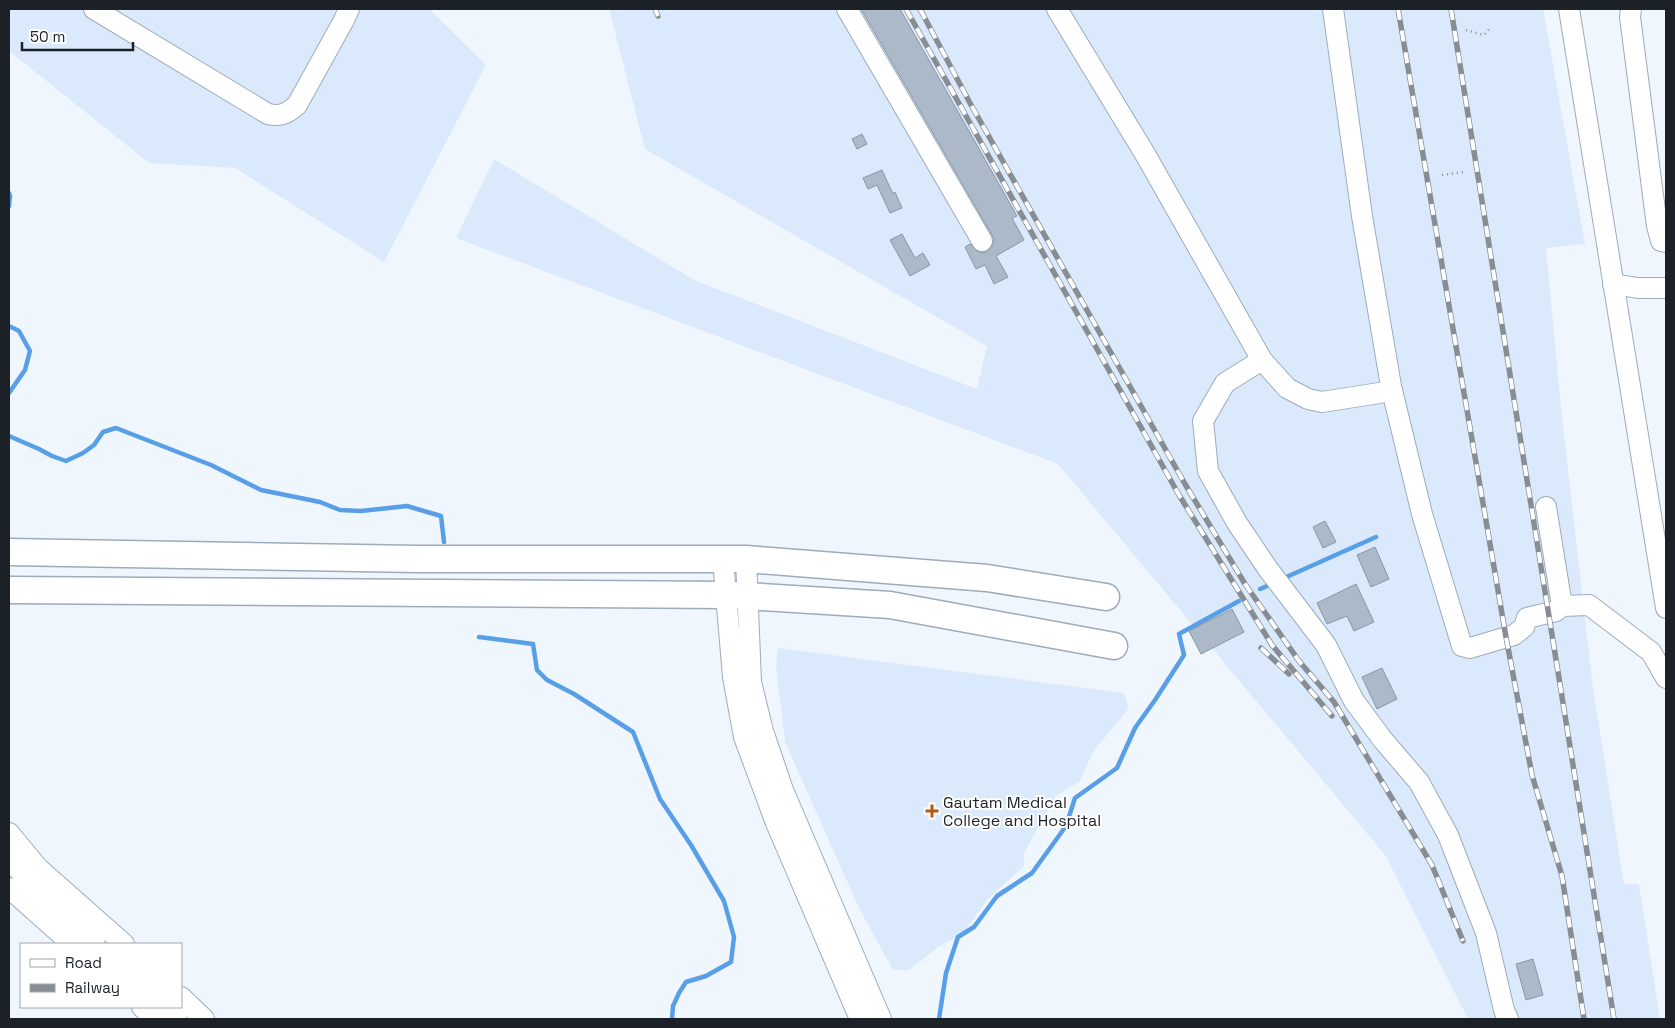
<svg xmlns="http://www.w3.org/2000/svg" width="1675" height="1028" font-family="'Space Grotesk',sans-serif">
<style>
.built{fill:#daeafc}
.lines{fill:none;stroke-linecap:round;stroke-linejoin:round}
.stream{stroke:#589fe7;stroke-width:4.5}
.building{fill:#abb9c8;stroke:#8896a5}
.minor-casing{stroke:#9dabbb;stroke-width:22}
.major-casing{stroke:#9dabbb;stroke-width:29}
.path{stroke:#878d93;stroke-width:2.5;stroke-dasharray:1 4;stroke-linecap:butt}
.minor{stroke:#fff;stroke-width:20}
.major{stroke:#fff;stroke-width:26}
.rail-casing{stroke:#888d94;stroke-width:5.5}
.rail{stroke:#fff;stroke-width:4;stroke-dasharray:11;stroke-linecap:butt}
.poi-dot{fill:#b8590d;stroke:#fff;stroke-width:2}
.labels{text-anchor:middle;stroke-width:4;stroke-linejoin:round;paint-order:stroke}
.poi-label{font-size:16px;fill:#1c2127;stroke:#fff;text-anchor:start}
</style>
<rect width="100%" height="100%" fill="#f0f6fd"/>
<g class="built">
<path d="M9 9H429L486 65 384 262 235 168 149 163 9 51Z"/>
<path d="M609 9H1543L1585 244 1546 248 1561 408 1593 688 1624 884H1639L1660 1019H1468L1385 855 1058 464 456 238 494 159 694 280 977 389 987 346 645 149Z"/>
<path d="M778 648 1124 693 1129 708 1093 752 1080 781 1056 796 1024 853V866L987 900 963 934 938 947 909 970H893L859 908 785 742 776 667Z"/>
</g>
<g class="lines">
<g class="stream">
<path d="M9 193 10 196 9 206"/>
<path d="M9 326 19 331 30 351 25 370 9 393"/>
<path d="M9 436 39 449 52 456 66 461 83 453 94 445 103 432 116 428 211 465 261 490 320 502 340 510 361 511 407 506 441 516 444 542"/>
<path d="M1282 579 1376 537"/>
<path d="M1260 589 1272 584"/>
<path d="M479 637 533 644 537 670 547 680 574 694 633 732 660 799 691 845 724 901 734 937 731 962 706 976 686 982 679 993 673 1006 672 1019"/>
<path d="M939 1019 946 973 958 937 974 927 997 896 1032 873 1066 826 1075 798 1117 768 1135 728 1155 700 1184 655 1179 634 1239 601"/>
</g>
</g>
<g class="building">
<path d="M861 9H900L1017 216 1012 218 1024 240 996 256 1008 277 994 284 985 265 976 269 965 247 970 244 977 251 983 253 988 251 992 246 994 240 992 235Z"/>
<path d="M862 134 867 144 857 149 852 139Z"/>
<path d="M882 170 893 194 895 192 902 208 890 213 877 185 868 189 863 178Z"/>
<path d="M902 234 915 258 923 253 930 265 910 276 890 240Z"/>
<path d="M1325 521 1336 542 1323 548 1313 527Z"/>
<path d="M1375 547 1389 579 1371 587 1357 555Z"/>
<path d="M1356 584 1374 622 1354 631 1347 616 1327 624 1317 603Z"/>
<path d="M1232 609 1244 632 1201 654 1189 631Z"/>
<path d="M1382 668 1397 699 1377 709 1362 677Z"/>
<path d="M1533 959 1543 995 1526 1000 1516 964Z"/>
</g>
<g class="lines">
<g class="minor-casing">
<g id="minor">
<path d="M94 9 268 114C281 117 288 113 297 105L344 20 349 9"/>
<path d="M847 9 982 241"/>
<path d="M1057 9 1145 154 1262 360 1287 388 1308 399 1322 402 1392 391"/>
<path d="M1333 9 1362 216 1391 386 1422 514 1462 646 1470 648 1514 635 1524 627 1527 618 1556 611 1562 606 1589 605 1651 652 1666 678"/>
<path d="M1569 9 1666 608"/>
<path d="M1631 9 1630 17 1657 226 1661 241 1666 242"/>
<path d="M1613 284 1638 288H1666"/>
<path d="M1262 360 1225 383 1203 421 1208 471 1237 523 1268 569 1326 645 1354 701 1383 740 1419 782 1448 835 1486 933 1504 1010 1508 1019"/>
<path d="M1546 507 1562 606"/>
<path d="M723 559 733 677 744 737 776 823 860 1019"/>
<path d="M746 559 751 682 763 731 783 790 881 1019"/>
<path d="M9 833 38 868 124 944"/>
<path d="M9 859 44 899 95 944"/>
<path d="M9 888 72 944"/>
<path d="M181 997 204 1019"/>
<path d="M142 1007 154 1019"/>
<path d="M164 1007 177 1019"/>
</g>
</g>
<g class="major-casing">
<g id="major">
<path d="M9 552 418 559H746L987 578 1106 597"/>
<path d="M9 590 730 595 890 605 1114 646"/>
</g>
</g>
<g class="path">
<path d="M1466 30 1484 35 1490 28"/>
<path d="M1442 175 1464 172"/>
</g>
<use href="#minor" class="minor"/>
<use href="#major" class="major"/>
<g class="rail-casing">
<g id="rail">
<path d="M655 9 658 16"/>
<path d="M906 9 1179 495 1272 645 1332 716"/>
<path d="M920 9 970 103 1185 484 1245 584 1299 661 1334 702 1432 865 1463 941"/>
<path d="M1398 9 1506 637 1532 775 1562 876 1584 1019"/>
<path d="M1451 9 1614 1019"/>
<path d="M1261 648 1289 674"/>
</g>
</g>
<use href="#rail" class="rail"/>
</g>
<path class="poi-dot" d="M929.5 803.5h5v5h5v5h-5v5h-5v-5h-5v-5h5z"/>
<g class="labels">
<g class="poi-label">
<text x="943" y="808">Gautam Medical<tspan x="943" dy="18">College and Hospital</tspan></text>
</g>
</g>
<rect width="1675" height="1028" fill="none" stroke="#1c2127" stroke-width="20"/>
<rect x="20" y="943" width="162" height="65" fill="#ffffff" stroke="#a4a6a9"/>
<rect x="30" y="959" width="25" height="8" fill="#ffffff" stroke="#a4a6a9"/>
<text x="65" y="968" font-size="15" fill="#1c2127">Road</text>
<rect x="30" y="984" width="25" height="8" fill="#888d94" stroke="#a4a6a9"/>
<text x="65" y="993" font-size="15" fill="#1c2127">Railway</text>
<path d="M22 42v8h111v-8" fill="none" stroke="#1c2127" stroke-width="2.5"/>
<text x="30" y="42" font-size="15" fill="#1c2127" stroke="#ffffff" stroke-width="4" paint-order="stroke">50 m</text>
</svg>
